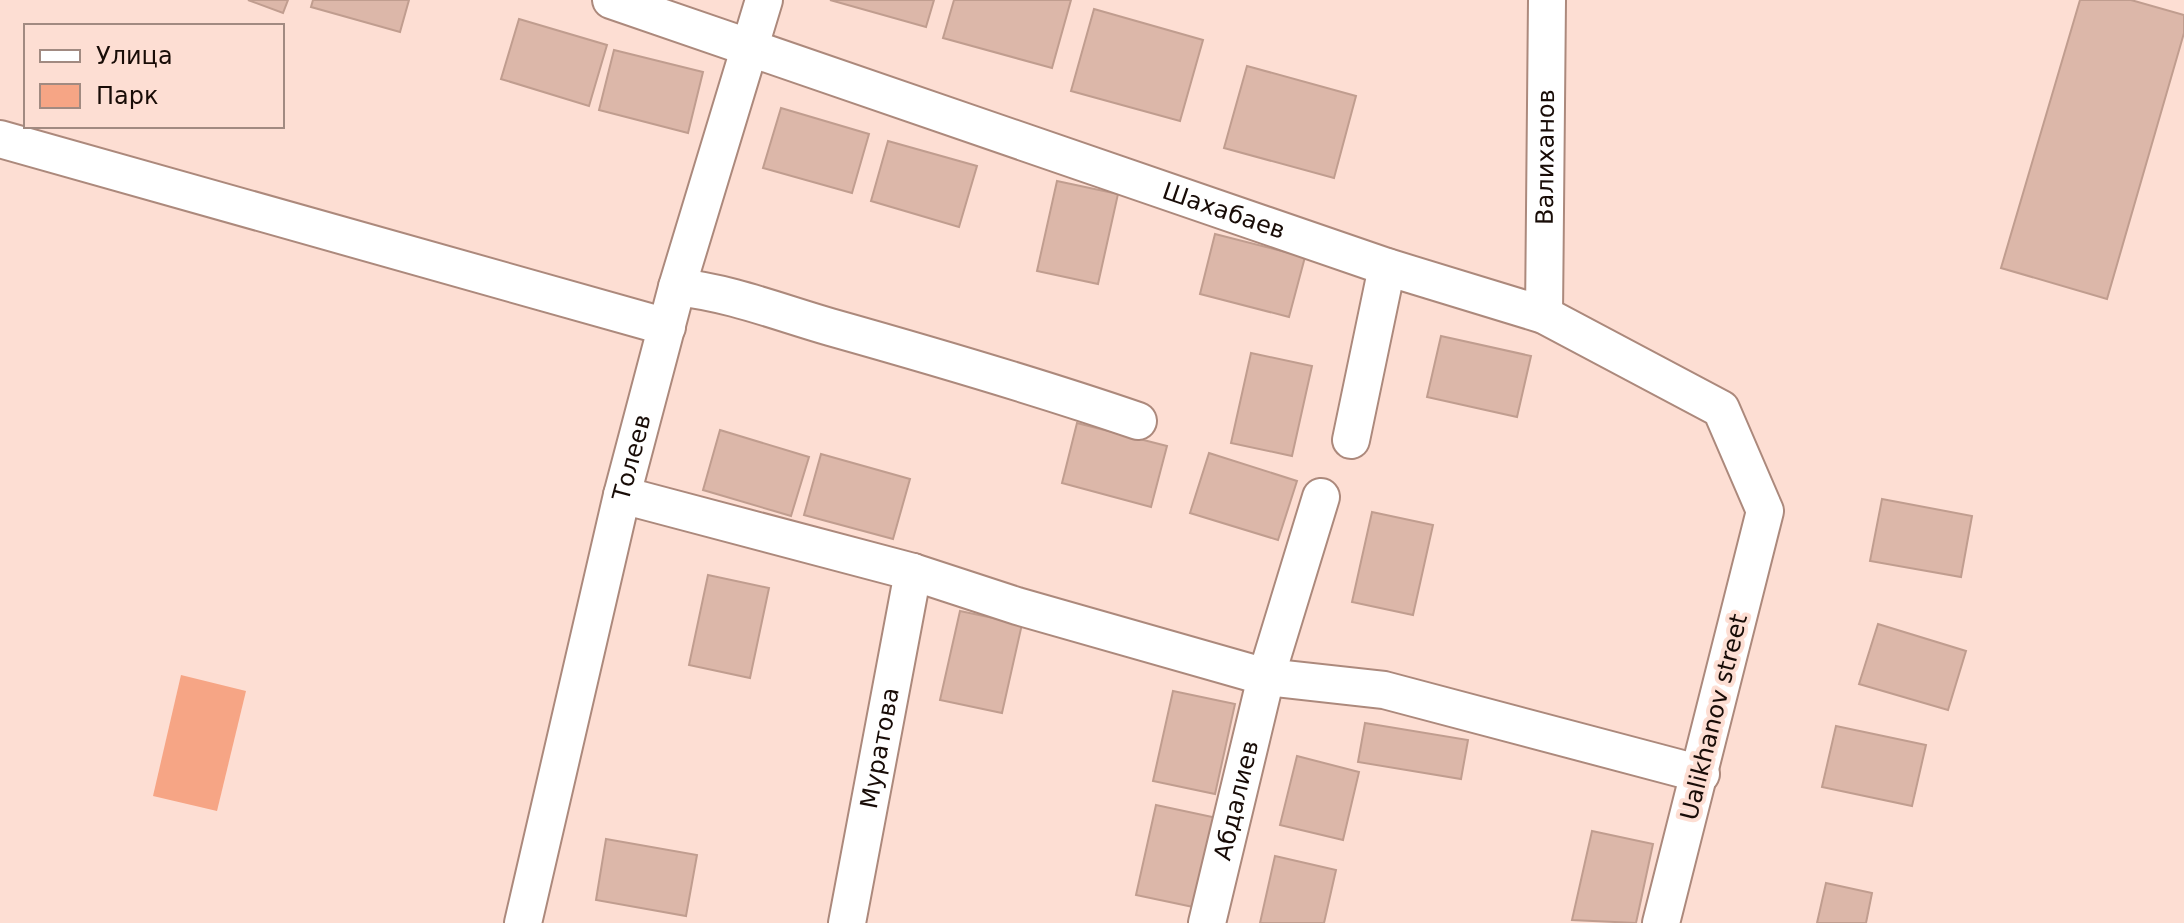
<svg xmlns="http://www.w3.org/2000/svg" width="2184" height="923" font-family="'DejaVu Sans',sans-serif">
<style>
.green{fill:#f6a585}
.building{fill:#dcb7a9;stroke:#c09d8f;stroke-width:2}
.lines{fill:none;stroke-linecap:round;stroke-linejoin:round}
.street-casing{stroke:#ac897c;stroke-width:40}
.street{stroke:#fff;stroke-width:36}
.labels{text-anchor:middle;stroke-width:8;stroke-linejoin:round;paint-order:stroke}
.street-label{font-size:24px;fill:#180c07;stroke:#fdded3}
</style>
<rect width="100%" height="100%" fill="#fdded3"/>
<path class="green" d="M181 675 246 691 217 811 153 796Z"/>
<g class="building">
<path d="M248 0H288L283 13Z"/>
<path d="M313 0H409L400 32 311 7Z"/>
<path d="M830 0H934L926 27Z"/>
<path d="M954 0H1071L1052 68 943 38Z"/>
<path d="M2080 0H2131L2184 15V33L2107 299 2001 268Z"/>
<path d="M1094 9 1203 40 1180 121 1071 91Z"/>
<path d="M519 19 607 45 589 106 501 79Z"/>
<path d="M614 50 703 72 688 133 599 110Z"/>
<path d="M1247 66 1356 96 1334 178 1224 148Z"/>
<path d="M781 108 869 134 852 193 763 168Z"/>
<path d="M888 141 977 166 959 227 871 201Z"/>
<path d="M1057 181 1118 194 1098 284 1037 271Z"/>
<path d="M1215 234 1305 257 1289 317 1200 294Z"/>
<path d="M1441 336 1531 356 1517 417 1427 397Z"/>
<path d="M1251 353 1312 366 1292 456 1231 443Z"/>
<path d="M1077 423 1167 446 1151 507 1062 483Z"/>
<path d="M720 430 809 457 791 516 703 490Z"/>
<path d="M1209 453 1297 481 1278 540 1190 513Z"/>
<path d="M821 454 910 479 893 539 804 515Z"/>
<path d="M1882 499 1972 516 1961 577 1870 561Z"/>
<path d="M1372 512 1433 525 1413 615 1352 602Z"/>
<path d="M708 575 769 588 750 678 689 665Z"/>
<path d="M960 611 1022 624 1002 713 940 700Z"/>
<path d="M1878 624 1966 651 1948 710 1859 684Z"/>
<path d="M1173 691 1235 704 1215 794 1153 781Z"/>
<path d="M1365 723 1468 740 1461 779 1358 762Z"/>
<path d="M1836 726 1926 745 1912 806 1822 787Z"/>
<path d="M1297 756 1359 772 1343 840 1280 825Z"/>
<path d="M1156 805 1217 818 1198 908 1136 895Z"/>
<path d="M1592 831 1653 844 1636 923 1572 920Z"/>
<path d="M606 839 697 855 686 916 596 900Z"/>
<path d="M1275 856 1336 870 1324 923H1260Z"/>
<path d="M1826 883 1872 893 1866 923H1817Z"/>
</g>
<g class="lines">
<g class="street-casing">
<g id="street">
<path id="s1" d="M611 0 1387 267 1544 315 1721 409 1765 511 1661 923"/>
<path d="M0 139 667 327"/>
<path d="M677 287C731 293 778 312 830 327 933 356 1036 386 1138 421"/>
<path id="s2" d="M1544 315 1547 0"/>
<path d="M1351 440 1387 267"/>
<path d="M622 495 913 572 1017 606 1266 677 1384 690 1701 774"/>
<path id="s3" d="M523 923 622 495 677 287 764 0"/>
<path id="s4" d="M847 923 913 572"/>
<path id="s5" d="M1207 923 1266 677 1321 497"/>
</g>
</g>
<use href="#street" class="street"/>
</g>
<g class="labels">
<g class="street-label">
<text dy="8" stroke="none"><textPath href="#s2" startOffset="158">Валиханов</textPath></text>
<text dy="8" stroke="none"><textPath href="#s1" startOffset="648">Шахабаев</textPath></text>
<text dy="8" stroke="none"><textPath href="#s3" startOffset="478">Толеев</textPath></text>
<text transform="translate(1714 717) rotate(-76)" y="8">Ualikhanov street</text>
<text dy="8" stroke="none"><textPath href="#s4" startOffset="178">Муратова</textPath></text>
<text dy="8" stroke="none"><textPath href="#s5" startOffset="126">Абдалиев</textPath></text>
</g>
</g>
<rect x="24" y="24" width="260" height="104" fill="#fdded3" stroke="#a18a81" stroke-width="2"/>
<rect x="40" y="50" width="40" height="12" fill="#ffffff" stroke="#a18a81" stroke-width="2"/>
<text x="96" y="64" font-size="24" fill="#180c07">Улица</text>
<rect x="40" y="84" width="40" height="24" fill="#f6a585" stroke="#a18a81" stroke-width="2"/>
<text x="96" y="104" font-size="24" fill="#180c07">Парк</text>
</svg>
